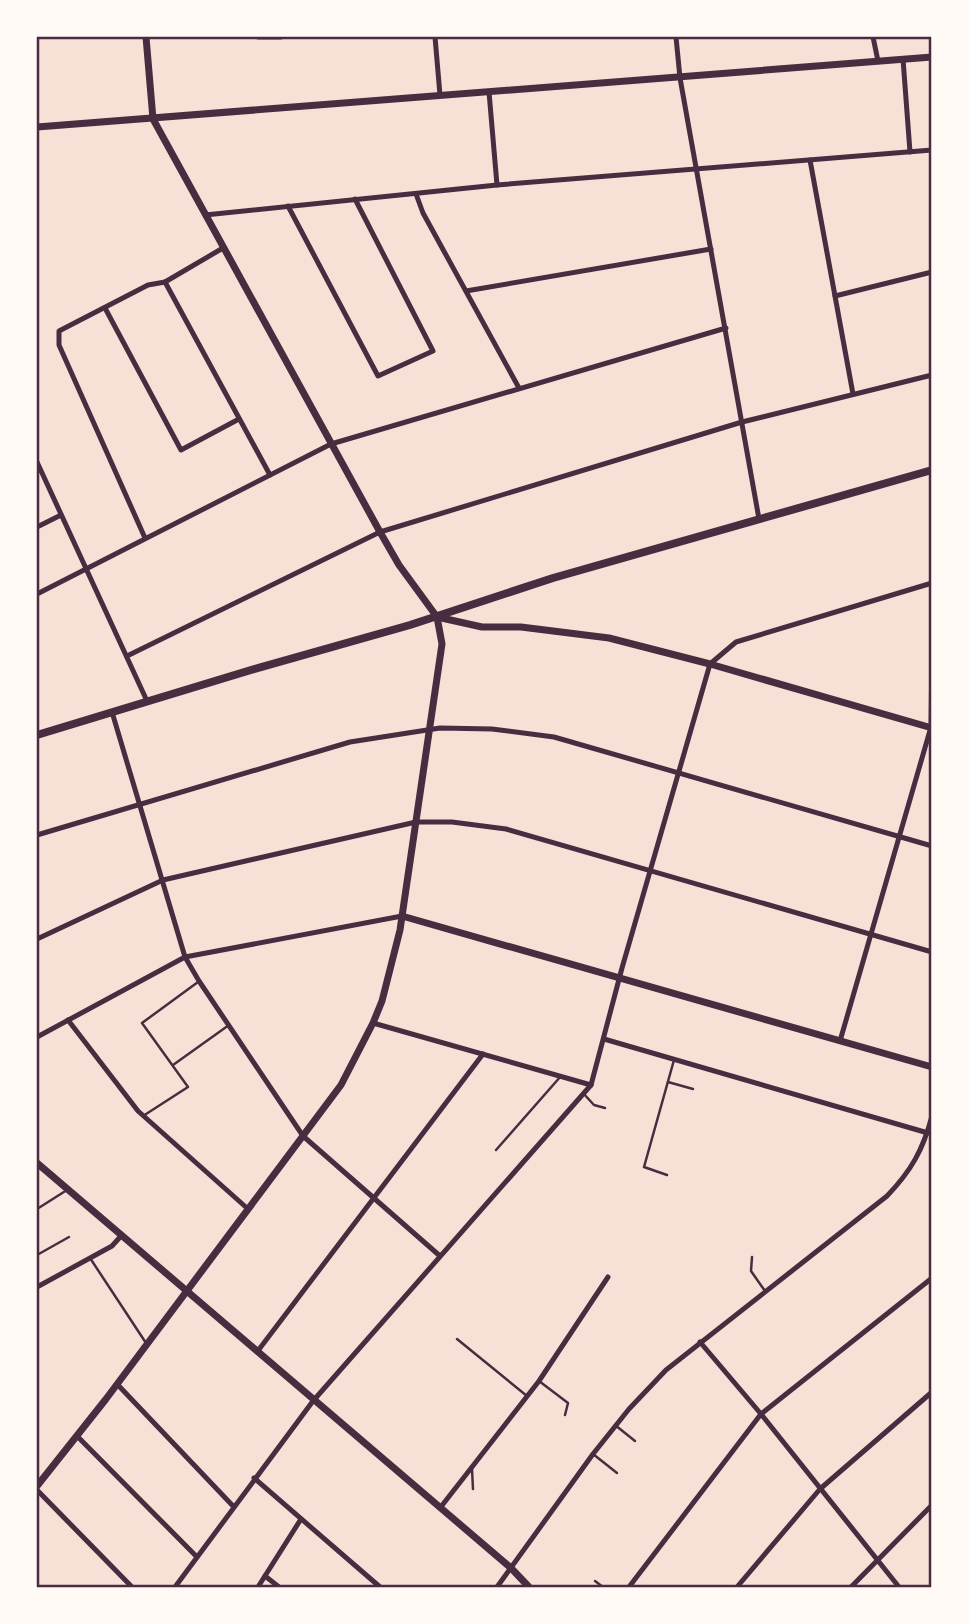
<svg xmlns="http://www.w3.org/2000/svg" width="969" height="1624" font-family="'Space Grotesk',sans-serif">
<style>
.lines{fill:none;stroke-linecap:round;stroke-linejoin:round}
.service{stroke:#4a2c40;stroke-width:2.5}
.minor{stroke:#4a2c40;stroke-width:5}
.tertiary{stroke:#4a2c40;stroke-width:7}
.secondary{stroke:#4a2c40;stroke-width:8}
.neatline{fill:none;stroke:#4a2c40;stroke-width:2.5}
</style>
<rect width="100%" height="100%" fill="#f7e1d7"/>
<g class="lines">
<g class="service">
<path d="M173 1065 229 1025"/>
<path d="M668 1082 693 1089"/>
<path d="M583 1093 594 1105 605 1108"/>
<path d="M143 1116 188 1087 142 1023 198 982"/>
<path d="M496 1150 561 1076"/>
<path d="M667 1175 644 1167 674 1060"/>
<path d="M37 1209 67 1190"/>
<path d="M37 1255 69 1237"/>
<path d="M752 1257 751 1271 765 1291"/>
<path d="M90 1258 146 1343"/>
<path d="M457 1339 527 1396"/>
<path d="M539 1381 568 1403 565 1415"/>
<path d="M615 1425 635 1441"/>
<path d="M593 1454 617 1473"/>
<path d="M472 1469 473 1489"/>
<path d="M595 1581 603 1587"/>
</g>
<g class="minor">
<path d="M258 37H281"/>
<path d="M435 37 440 95"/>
<path d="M676 37 680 78 759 519"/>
<path d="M873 37 878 61"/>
<path d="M903 59 910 152"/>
<path d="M489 92 497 185"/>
<path d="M810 160 853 394"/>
<path d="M416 194 423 213 519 388"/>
<path d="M288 206 378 376 433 351 355 199"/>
<path d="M205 215 497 185 932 150"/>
<path d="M165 282 223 248"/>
<path d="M466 291 711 249"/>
<path d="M835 296 932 272"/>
<path d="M105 308 181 450 239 419"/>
<path d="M37 462 147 701"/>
<path d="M37 527 61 515"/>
<path d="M145 538 59 345V331L148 285 165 282 270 475"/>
<path d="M37 594 331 444 726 328"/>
<path d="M127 656 380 532 742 422 932 375"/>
<path d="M112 712 185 957 199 981 303 1136 440 1256"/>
<path d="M37 835 350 742 440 728 492 729 554 737 932 846"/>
<path d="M37 939 163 880 416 822H452L506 829 932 952"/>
<path d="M68 1020 138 1111 248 1209"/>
<path d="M373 1023 591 1085"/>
<path d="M37 1037 185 957 402 916"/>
<path d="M604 1039 928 1133"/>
<path d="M840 1041 931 727 932 650"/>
<path d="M37 1287 112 1246 121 1236"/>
<path d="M700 1342 761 1414 899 1587"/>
<path d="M257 1352 483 1054"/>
<path d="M117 1384 233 1506"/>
<path d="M77 1436 197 1557"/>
<path d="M254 1478 380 1587"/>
<path d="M37 1490 132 1587"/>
<path d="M440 1508 539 1381 608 1277"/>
<path d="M265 1576 279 1587"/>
<path d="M175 1587 313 1401 591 1085 622 968 710 664 736 642 932 583V650"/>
<path d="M258 1587 301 1519"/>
<path d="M497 1587 593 1454 629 1409 666 1370 887 1196C911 1171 923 1150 932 1116"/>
<path d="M629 1587 761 1414 932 1278"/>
<path d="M737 1587 820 1489 932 1392"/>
<path d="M851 1587 932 1505"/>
</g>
<g class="tertiary">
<path d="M146 37 153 119 380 532 399 565 437 617 482 627H521L609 638 710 664 932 728"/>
<path d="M37 127 932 57"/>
<path d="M402 916 932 1067"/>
<path d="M37 1163 511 1568 529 1587"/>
<path d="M37 1486 106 1399 341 1085 373 1023 382 1001 400 930 442 644 437 617"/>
</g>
<path class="secondary" d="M37 735 251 670 410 625 553 578 932 470"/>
</g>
<rect width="969" height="1624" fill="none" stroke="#fffaf5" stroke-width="77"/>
<rect x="38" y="38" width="892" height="1548" class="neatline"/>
</svg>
